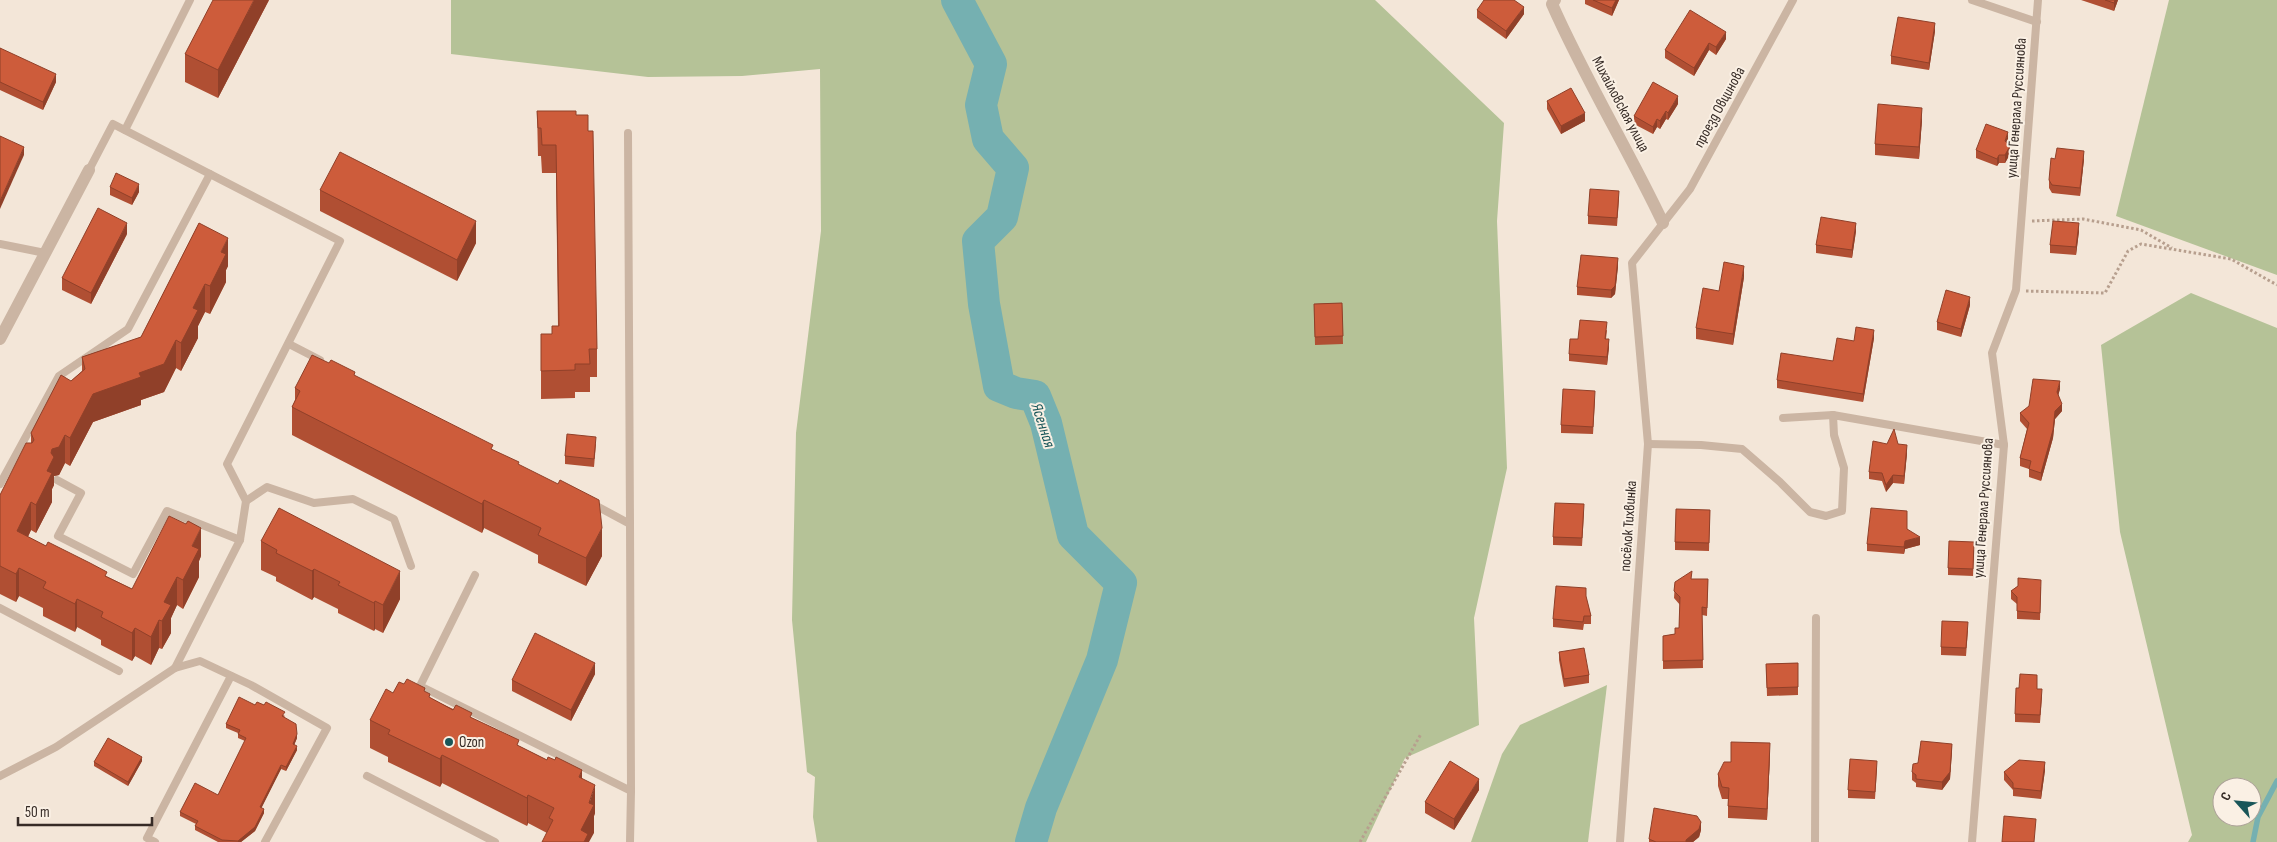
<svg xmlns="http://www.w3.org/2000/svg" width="2277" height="842" font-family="'Sofia Sans Condensed',sans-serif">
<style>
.green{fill:#b5c297;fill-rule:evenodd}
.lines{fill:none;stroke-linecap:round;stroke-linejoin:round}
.stream{stroke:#75b0b1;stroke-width:5.5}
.river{stroke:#75b0b1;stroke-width:32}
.path{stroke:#b79f8e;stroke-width:3;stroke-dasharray:2.5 2.5;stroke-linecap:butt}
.lane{stroke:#cbb5a3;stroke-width:8}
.street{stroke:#cbb5a3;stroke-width:12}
.wall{fill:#b04f33}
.shaded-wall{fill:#904029}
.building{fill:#cd5c3b;stroke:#904029}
.poi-dot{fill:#195659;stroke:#faf0e4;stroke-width:2}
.labels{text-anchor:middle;stroke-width:4;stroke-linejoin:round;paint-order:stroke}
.street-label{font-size:15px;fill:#362b26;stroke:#faf0e4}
.poi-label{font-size:15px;fill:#362b26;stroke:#faf0e4;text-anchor:start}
.water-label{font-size:16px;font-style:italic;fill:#195659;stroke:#faf0e4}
</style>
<rect width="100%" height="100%" fill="#f3e6d8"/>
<g class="green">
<path d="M451 0H1375L1504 123 1497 221 1507 468 1474 618 1479 725 1405 758 1366 842H817L813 817 815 777 807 772 792 620 796 433 821 231 820 69 742 76 648 77 451 54Z"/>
<path d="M2169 0H2277V275L2116 216Z"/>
<path d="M2191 293 2277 328V842H2188L2192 835 2120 532 2101 345ZM2222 787H2252V817H2222Z"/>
<path d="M1607 685 1588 842H1471L1502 754 1520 725Z"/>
</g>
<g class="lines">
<path class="stream" d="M2253 842 2258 817 2277 781"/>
<path class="river" d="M957 0 991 64 981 105 988 139 1013 168 1002 217 978 241 984 304 999 386 1016 393 1035 396 1046 423 1073 535 1121 583 1102 660 1041 808 1031 842"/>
<g class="path">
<path d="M2032 221 2083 219 2141 230 2172 248"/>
<path d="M2026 291 2105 293 2128 251 2141 244 2231 259 2277 285"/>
<path d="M1360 842 1421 734"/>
</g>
<g class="lane">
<path d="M1972 0 2037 22"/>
<path d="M125 130 190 0"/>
<path d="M89 170 113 124 340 241 227 464 246 501 240 540"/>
<path d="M0 244 45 253"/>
<path d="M289 344 320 360"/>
<path d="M1783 418 1833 415"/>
<path d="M1648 444 1701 445 1742 449 1780 482 1810 512 1826 516 1842 511 1844 468 1834 435 1833 415 2004 445"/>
<path d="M0 484 59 376 128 329 210 174"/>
<path d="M246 501 267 487 314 503 353 499 394 519 411 566"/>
<path d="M591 503 630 524 628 133"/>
<path d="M630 524 631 791"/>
<path d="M475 575 420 686 631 791 630 842"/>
<path d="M0 608 119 671"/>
<path d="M175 668 200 661 251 685 327 728 265 842"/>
<path d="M0 776 56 747 175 668 240 540 167 511 133 574 58 536 81 493 57 480"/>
<path d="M367 776 495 842"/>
<path d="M155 842 147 838 231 676"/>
<path d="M1620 842 1648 444 1632 263 1690 189 1793 0"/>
<path d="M1815 842 1816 618"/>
<path d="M1972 842 2004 445 1992 353 2016 290 2038 0"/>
</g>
<g class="street">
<path d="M1555 0 1552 4C1585 79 1628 149 1663 223"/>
<path d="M0 339 89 170"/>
</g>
</g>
<g class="wall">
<path d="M269 0 218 98 185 82V54Z"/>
<path d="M1585 0H1619L1612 16 1585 4Z"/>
<path d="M2081 0H2118L2114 11Z"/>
<path d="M1477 10 1524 14 1506 39 1477 18Z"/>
<path d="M1935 31 1929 70 1891 64V56Z"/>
<path d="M1726 39 1716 55 1709 50 1694 76 1665 58V50Z"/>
<path d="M0 48 56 82 43 110 0 90Z"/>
<path d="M1547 101 1585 121 1561 134 1547 109Z"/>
<path d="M1678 104 1668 120 1666 119 1660 129 1657 127 1653 134 1634 124V116Z"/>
<path d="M537 111 576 115 588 131 597 349V377H590V392H575V398L541 399V334H552L558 326 556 173H542L541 156H538Z"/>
<path d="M1922 120 1919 159 1875 155V144Z"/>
<path d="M2008 140 2007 144 2010 154 2005 163H1999L1997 166 1976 158V150Z"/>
<path d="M2084 159 2080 196 2052 193 2049 188V180Z"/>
<path d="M110 187 139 192 132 205 110 195Z"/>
<path d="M320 190 476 243 457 281 320 211Z"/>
<path d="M1619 199 1617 226 1588 224V216Z"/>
<path d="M199 223 228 266 226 270V282L210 314 205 312 198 326V338L181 371 176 368 164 392 141 400V405L93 422 70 466 65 463 59 475 54 476V485L52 489V502L36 533 31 530 28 537 132 589 201 556 199 561V577L183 609 177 605 171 618V633L162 649 159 648 151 665 135 656 132 661 101 645V640L77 627 75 632 43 616V608L19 596 16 602 0 594V495L31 443V433L71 381 82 371V357L141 337Z"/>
<path d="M1856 231 1852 258 1816 253V245Z"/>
<path d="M2079 231 2076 255 2050 253V245Z"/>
<path d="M127 234 91 304 62 290V278Z"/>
<path d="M1618 266 1615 294 1611 298 1577 295V287Z"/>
<path d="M1744 277 1733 345 1696 339V328L1719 291Z"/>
<path d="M1342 303 1343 344 1315 345 1314 304Z"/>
<path d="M1970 305 1961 337 1937 330V322Z"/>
<path d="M1607 330 1606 339 1609 347 1607 365 1569 361V354L1578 339Z"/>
<path d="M1874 338 1863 402 1777 388V380L1833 361 1854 341Z"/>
<path d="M329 363 355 376 493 450 519 465 602 556 586 586 538 563V555L484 528 482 533 292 435V407L295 400V388Z"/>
<path d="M2060 389 2058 395 2062 411 2055 419 2053 438 2041 481 2029 477V469L2020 466V458L2027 429 2020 421V413Z"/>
<path d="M1595 399 1593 434 1561 433V425Z"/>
<path d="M596 444 594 467 565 464V456Z"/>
<path d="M1887 444H1898L1907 453 1904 484 1893 483 1886 492 1882 481 1869 479V472Z"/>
<path d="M1710 510 1709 551 1675 550V542Z"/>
<path d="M1584 512 1582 546 1553 545V537Z"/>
<path d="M1907 529 1920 545 1905 549 1904 554 1867 551V544Z"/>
<path d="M261 541 400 599 383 633 375 629 374 631 338 613V609L314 597 312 600 276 581V577L261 570Z"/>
<path d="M1974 550 1973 576 1948 575V568Z"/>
<path d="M1692 579H1708L1707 616 1702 615 1703 668 1663 669V636L1675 634 1679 628 1680 605 1674 598 1675 582Z"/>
<path d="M2018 586 2041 587 2040 620 2017 619V604L2011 599V591Z"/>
<path d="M1586 597 1591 616V624H1584L1583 630 1553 627V619Z"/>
<path d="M1968 630 1966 656 1941 655V647Z"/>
<path d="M1559 652 1589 675V683L1564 687 1559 660Z"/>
<path d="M1798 663V695L1767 696 1766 664Z"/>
<path d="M595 674 571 721 512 691V680Z"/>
<path d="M2037 689 2042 697 2040 723 2015 722V714Z"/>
<path d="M425 692 430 698 472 718 519 746 582 778 595 813 594 816V833H547L528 823 527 826 442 783 440 787 388 762V757L370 748V720L393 693Z"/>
<path d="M255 705H264L285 716 284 717 297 738 294 745 297 750 286 771 281 769 261 808 264 813 255 831 241 842H218L195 830V826L196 824 180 816V812L218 795 245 741 238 738V733L226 728V724Z"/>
<path d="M1952 752 1950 779 1942 790 1916 787V783L1912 780V772Z"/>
<path d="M1770 755 1767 820 1728 818V799H1722L1718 786V774L1731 762Z"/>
<path d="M142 761 128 786 94 766V762Z"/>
<path d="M1877 768 1875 799 1848 798V790Z"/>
<path d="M2045 770 2041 799 2013 796V790L2004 780V772Z"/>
<path d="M1479 790 1454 830 1425 813V802Z"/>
<path d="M1701 830 1699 837 1693 842H1649V839Z"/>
</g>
<g class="shaded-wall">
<path d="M254 0H269L218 98V70Z"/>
<path d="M1616 0H1619L1612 16V8Z"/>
<path d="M2115 0H2118L2114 11V3Z"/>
<path d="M1524 7V14L1506 39V31Z"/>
<path d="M1935 23V31L1929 70V63Z"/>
<path d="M1726 32V39L1716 55V47Z"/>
<path d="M1709 43V50L1694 76V68Z"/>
<path d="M56 74V82L43 110V102Z"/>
<path d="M1678 96V104L1668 120V113Z"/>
<path d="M1922 108V120L1919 159V147Z"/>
<path d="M1666 111V119L1660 129V121Z"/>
<path d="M1585 113V121L1561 134V126Z"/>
<path d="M1657 119V127L1653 134V127Z"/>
<path d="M2008 132V140L2005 149V141Z"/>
<path d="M2010 146V154L2005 163V155Z"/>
<path d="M24 147V155L0 209V201Z"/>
<path d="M2084 151V159L2080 196V188Z"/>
<path d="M1999 155V163L1997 166V159Z"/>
<path d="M139 184V192L132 205V198Z"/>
<path d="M476 221V243L457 281V260Z"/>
<path d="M127 223V234L91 304V293Z"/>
<path d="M1856 223V231L1852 258V250Z"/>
<path d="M2079 223V231L2076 255V247Z"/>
<path d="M228 238V266L226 270V282L210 314V286L221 252Z"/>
<path d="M1618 258V266L1615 294 1611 298V290Z"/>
<path d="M1744 266V277L1733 345V334Z"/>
<path d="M205 284V312L198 326V338L181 371V343L193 308Z"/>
<path d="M1970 297V305L1961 337V329Z"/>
<path d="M1874 330V338L1863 402V394Z"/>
<path d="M1609 339V347L1607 365V357Z"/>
<path d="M176 340V368L164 392 141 400V405L93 422 70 466V438L93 394 139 373Z"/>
<path d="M2060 381V389L2057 400V392Z"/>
<path d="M2062 404V411L2055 419 2053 438 2041 481V473L2055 411Z"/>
<path d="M65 435V463L59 475 54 476V485L52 489V502L36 533V505L47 471 52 449Z"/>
<path d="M1907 445V453L1904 484V476Z"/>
<path d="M1893 475V483L1886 492V485Z"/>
<path d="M484 500V528L482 533V504Z"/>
<path d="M31 502V530L17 559V531Z"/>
<path d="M201 528V556L199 561V577L183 609V580L192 546Z"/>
<path d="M602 528V556L586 586V558Z"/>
<path d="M1920 537V545L1905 549 1904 554V547L1905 541Z"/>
<path d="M19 568V596L16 602V574Z"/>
<path d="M314 569V597L312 600V571Z"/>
<path d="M400 571V599L383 633V605Z"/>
<path d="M177 577V605L171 618V633L162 649V621L164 602Z"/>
<path d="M77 599V627L75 632V604Z"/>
<path d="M375 601V629L374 631V603Z"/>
<path d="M159 620V648L151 665V637Z"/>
<path d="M135 628V656L132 661V633Z"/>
<path d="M595 663V674L571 721V710Z"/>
<path d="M297 734V738L293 748V744Z"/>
<path d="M1770 743V755L1767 820V809Z"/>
<path d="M1952 744 1950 779 1942 790V782Z"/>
<path d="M297 746V750L286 771V767Z"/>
<path d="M442 755V783L440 787V759Z"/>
<path d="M142 757V761L128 786V782Z"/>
<path d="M2045 762V770L2041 799V791Z"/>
<path d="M281 765V769L260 811V807Z"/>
<path d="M582 770V798L579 777Z"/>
<path d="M1479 779V790L1454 830V819Z"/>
<path d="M595 785V813L594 816V833L589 842H581V830Z"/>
<path d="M528 795V823L527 826V798Z"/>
<path d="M264 809V813L255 831 241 842H238V841Z"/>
<path d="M1701 822V830L1699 837 1693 842H1686V840Z"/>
</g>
<g class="building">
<path d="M213 0H254L218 70 185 54Z"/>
<path d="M1484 0H1514L1524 7 1506 31 1477 10Z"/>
<path d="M1593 0H1616L1612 8Z"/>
<path d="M2105 0H2115L2114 3Z"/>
<path d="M1690 10 1726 32 1716 47 1709 43 1694 68 1665 50Z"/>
<path d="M1898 17 1935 23 1929 63 1891 56Z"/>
<path d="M0 48 56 74 43 102 0 82Z"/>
<path d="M1653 82 1678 96 1668 113 1666 111 1660 121 1657 119 1653 127 1634 116Z"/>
<path d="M1571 88 1585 113 1561 126 1547 101Z"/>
<path d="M1878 104 1922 108 1919 147 1875 144Z"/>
<path d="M537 111H576V115H588V131H593L597 349H589L590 364H575V370L541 371V334H552V326H559L556 145H542L541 128H538Z"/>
<path d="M1986 124 2008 132 2005 141 2010 146 2005 155H1999L1997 159 1976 150Z"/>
<path d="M0 136 24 147 0 201Z"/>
<path d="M2057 148 2084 151 2080 188 2052 185 2049 180 2051 158 2055 159Z"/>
<path d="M340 152 476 221 457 260 320 190Z"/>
<path d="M116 173 139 184 132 198 110 187Z"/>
<path d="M1590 189 1619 191 1617 218 1588 216Z"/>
<path d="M98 208 127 223 91 293 62 278Z"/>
<path d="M1821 217 1856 223 1852 250 1816 245Z"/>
<path d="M2053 221 2079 223 2076 247 2050 245Z"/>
<path d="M199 223 228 238 221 252 226 254 210 286 205 284 193 308 198 310 181 343 176 340 164 364 139 373 141 377 93 394 70 438 65 435 59 447 52 449 51 453 54 457 47 471 52 473 36 505 31 502 17 531 46 546 48 542 90 563 107 572 105 576 132 589 169 516 186 524 188 521 201 528 192 546 199 549 183 580 177 577 164 602 171 605 162 621 159 620 151 637 135 628 132 633 101 617 103 612 77 599 75 604 43 588 46 582 19 568 16 574 0 566V495L26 443H32L34 440 31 433 61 375 71 381 85 369 82 357 141 337Z"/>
<path d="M1581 255 1618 258 1615 286 1611 290 1577 287Z"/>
<path d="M1724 262 1744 266 1733 334 1696 328 1703 288 1719 291Z"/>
<path d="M1946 290 1970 297 1961 329 1937 322Z"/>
<path d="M1342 303 1343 336 1315 337 1314 304Z"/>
<path d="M1580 320 1607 322 1605 339H1609L1607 357 1569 354 1570 339H1578Z"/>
<path d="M1856 327 1874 330 1863 394 1777 380 1781 353 1833 361 1837 338 1854 341Z"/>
<path d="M312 355 329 363 331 360 355 372 354 375 493 445 491 449 519 462 518 464 558 484 560 480 599 500 602 528 586 558 538 535 541 528 484 500 482 504 292 407 300 391 295 388Z"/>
<path d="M2033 379 2060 381 2057 392 2062 404 2055 411 2053 430 2041 473 2029 469 2031 461 2020 458 2029 423 2020 413 2029 406Z"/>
<path d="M1563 389 1595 391 1593 427 1561 425Z"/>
<path d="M1894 429 1898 444 1907 445 1904 476 1893 475 1886 485 1882 473 1869 472 1873 441 1887 444Z"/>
<path d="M567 434 596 437 594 459 565 456Z"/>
<path d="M1555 503 1584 504 1582 538 1553 537Z"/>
<path d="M279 508 400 571 383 605 375 601 374 603 338 585 340 582 314 569 312 571 276 553 277 550 261 541Z"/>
<path d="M1871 508 1907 511V529L1920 537 1905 541 1904 547 1867 544Z"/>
<path d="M1676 509 1710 510 1709 543 1675 542Z"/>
<path d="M1949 541 1974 542 1973 569 1948 568Z"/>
<path d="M1692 571 1691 579H1708L1707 608 1702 607 1703 660 1663 661V636L1675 634V628H1679L1680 597 1674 591 1675 582Z"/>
<path d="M2018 578 2041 580 2040 613 2017 611V597L2011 591 2018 586Z"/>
<path d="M1556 586 1586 588V596L1591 616H1584L1583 622 1553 619Z"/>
<path d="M1942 621 1968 622 1966 648 1941 647Z"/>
<path d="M535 633 595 663 571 710 512 680Z"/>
<path d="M1584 648 1589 675 1564 679 1559 652Z"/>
<path d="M1798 663V687L1767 688 1766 664Z"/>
<path d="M2020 674 2037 675V689H2042L2040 715 2015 714 2016 688H2019Z"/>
<path d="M407 679 425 688 424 691 430 694 429 697 453 710 456 705 472 713 470 717 519 740 517 745 547 760 548 757 555 760 556 757 582 770 579 777 595 785 589 803 594 805 581 830 588 834 584 842H542L553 820 549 818 554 808 528 795 527 798 442 755 440 759 388 734 390 730 370 720 386 689 393 693 399 682 404 684Z"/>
<path d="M239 697 255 705 257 702 264 705 266 702 285 712 282 716 296 724 297 734 293 744 297 746 286 767 281 765 260 807 264 809 255 827 238 841 222 840 195 826 198 821 180 812 195 783 218 795 246 738 238 734 240 730 226 724Z"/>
<path d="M108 738 142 757 128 782 94 762Z"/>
<path d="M1921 741 1952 744 1950 772 1942 782 1916 779V775L1912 772 1913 764 1918 763Z"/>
<path d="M1731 742 1770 743 1767 809 1728 806 1729 788 1722 787 1718 774 1724 762H1731Z"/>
<path d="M1850 759 1877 761 1875 792 1848 790Z"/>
<path d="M2019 760 2045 762 2041 791 2013 788V783L2004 772Z"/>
<path d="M1450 761 1479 779 1454 819 1425 802Z"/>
<path d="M1654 808 1697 816 1701 822 1699 829 1686 840V842H1656L1649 839Z"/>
<path d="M2004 816 2036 819 2034 842H2002Z"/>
</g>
<circle class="poi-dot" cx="449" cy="742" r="5"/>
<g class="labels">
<g class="street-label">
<text transform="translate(1621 104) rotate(62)" y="5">Михайловская улица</text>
<text transform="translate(1719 107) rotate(-61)" y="5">проезд Овцинова</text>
<text transform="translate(2016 108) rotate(-86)" y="5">улица Генерала Руссиянова</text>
<text transform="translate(1983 508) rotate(-86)" y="5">улица Генерала Руссиянова</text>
<text transform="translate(1628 526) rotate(-86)" y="5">посёлок Тихвинка</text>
</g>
<g class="poi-label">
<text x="459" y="747">Ozon</text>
</g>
<g class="water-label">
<text transform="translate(1044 425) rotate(72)" y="6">Ясенная</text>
</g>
</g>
<g transform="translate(2237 802) rotate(297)"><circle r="24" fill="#faf0e4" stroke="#aca198"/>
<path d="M0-4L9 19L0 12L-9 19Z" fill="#195659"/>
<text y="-8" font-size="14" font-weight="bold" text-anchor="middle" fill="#362b26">С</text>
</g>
<path d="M18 817v8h134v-8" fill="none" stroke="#362b26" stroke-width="2.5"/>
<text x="25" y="817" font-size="15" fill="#362b26" stroke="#faf0e4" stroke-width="4" paint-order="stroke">50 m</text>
</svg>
